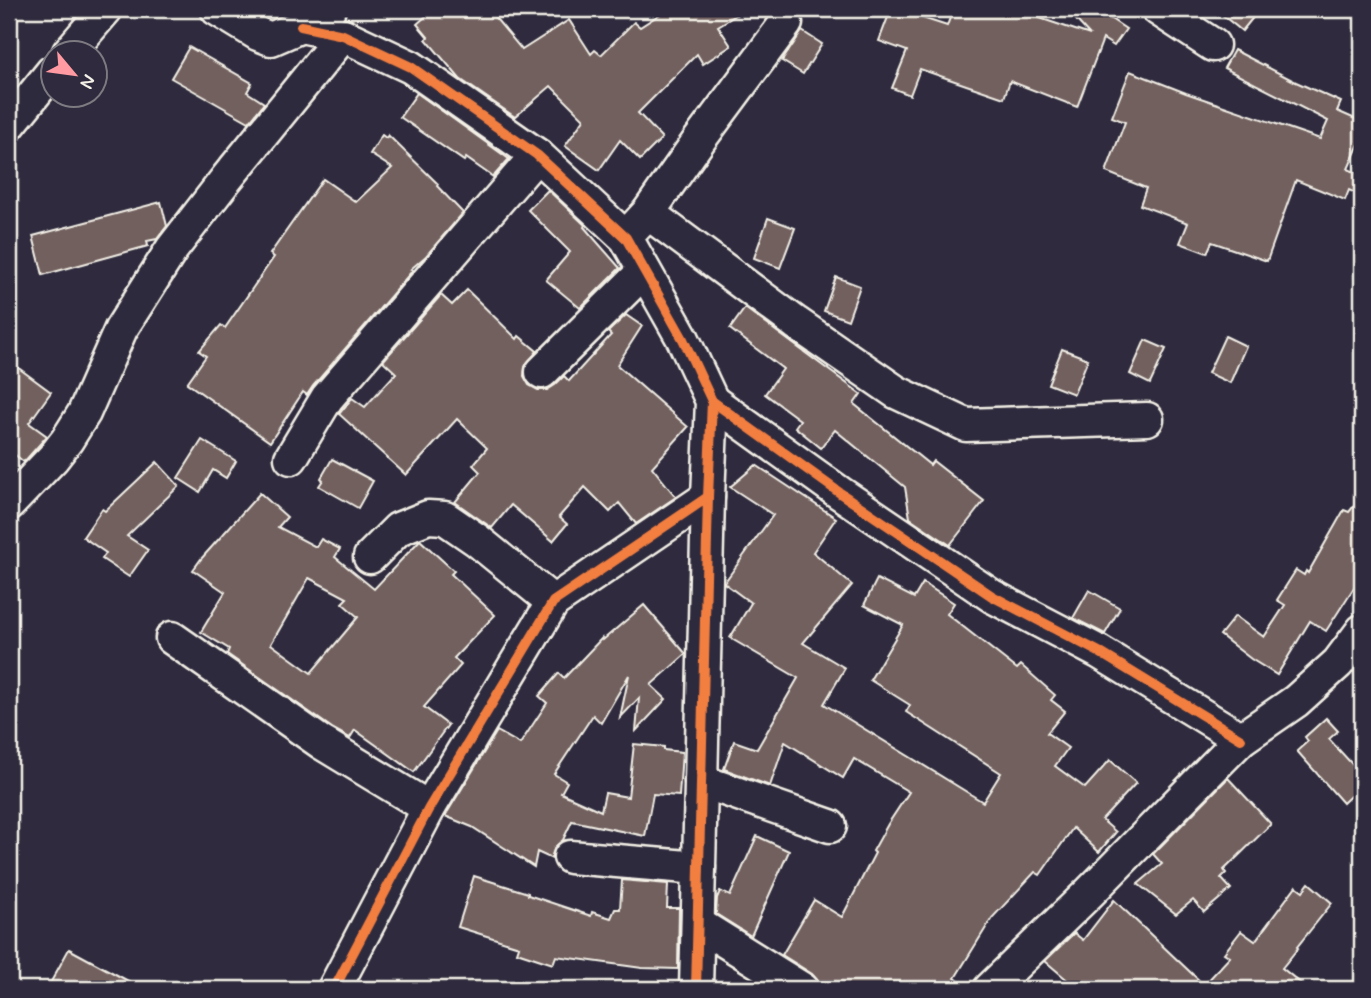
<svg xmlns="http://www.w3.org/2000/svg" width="1371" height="998" font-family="Mynerve,sans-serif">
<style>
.building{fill:#72605f;stroke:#f4f1e8;stroke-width:2;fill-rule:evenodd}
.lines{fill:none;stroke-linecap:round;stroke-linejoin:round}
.minor-casing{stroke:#f4f1e8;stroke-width:37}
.minor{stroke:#2f2a3d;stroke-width:32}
.cycleway-casing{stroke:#2f2a3d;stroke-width:15}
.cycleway{stroke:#f27e40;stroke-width:10}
</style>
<rect width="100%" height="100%" fill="#2f2a3d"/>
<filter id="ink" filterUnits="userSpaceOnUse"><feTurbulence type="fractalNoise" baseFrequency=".0143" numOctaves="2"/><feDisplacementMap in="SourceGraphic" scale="14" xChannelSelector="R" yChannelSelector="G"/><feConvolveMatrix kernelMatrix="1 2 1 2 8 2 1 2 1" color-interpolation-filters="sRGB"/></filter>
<g filter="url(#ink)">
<g class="building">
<path d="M434 9H488L522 50 569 20 591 54 595 50 601 55 634 22 640 27 668 9H746L718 26 731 46 703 64 697 54 638 113 662 138 640 160 620 140 599 170 565 146 584 119 551 86 515 117 460 79 426 39 428 37 417 24Z"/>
<path d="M891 9H895L947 26 953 9H1013L1090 35 1066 9H1096L1126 29 1114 46 1103 39 1077 107 1010 81 1004 98 920 69 910 95 892 88 907 51 879 41Z"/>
<path d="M1215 9H1260L1242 31Z"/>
<path d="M802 31 822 44 803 74 782 61Z"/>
<path d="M189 47 252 83 247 92 264 103 249 122 171 78Z"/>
<path d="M1234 50 1296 82 1341 102 1337 111 1362 122V137L1348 169 1362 175V196L1349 190 1345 200 1296 180 1267 261 1212 242 1207 253 1180 243 1188 223 1140 205 1146 188 1106 172 1125 122 1112 117 1130 71 1186 93 1320 139 1328 121 1224 68Z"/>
<path d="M417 93 509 159 493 177 466 158 464 161 400 117Z"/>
<path d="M382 135 386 138 388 135 438 184 437 186 463 213 426 256 411 269 413 270 313 386 307 395 303 392 270 442 187 383 206 356 199 351 221 325 225 328 274 257 270 254 323 179 356 202 392 168 370 154Z"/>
<path d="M548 190 585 225 584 227 620 268 580 308 546 280 570 252 528 210Z"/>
<path d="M161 202 167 226 157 239 147 241 148 246 43 275 33 236Z"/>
<path d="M768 218 795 228 780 268 754 258Z"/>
<path d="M836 277 860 286 848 320 824 311Z"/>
<path d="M467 290 517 339 519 336 537 351 525 367 524 376 529 385 538 390H547L555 385 564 376 569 381 611 335 608 332 626 315 642 326 617 365 688 427 652 467 676 497 636 524 619 503 610 512 585 487 559 517 567 524 553 541 511 505 492 528 455 502 480 472 473 465 487 448 457 419 406 475 339 414 352 398 365 407 396 373 383 361 441 295 452 305Z"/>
<path d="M745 308 861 394 854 404 930 465 933 461 984 501 950 545 910 518 905 487 835 430 821 448 795 427 800 420 765 394 783 369 730 329Z"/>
<path d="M1225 336 1246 346 1230 383 1208 373Z"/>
<path d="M1145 340 1166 349 1150 384 1130 374Z"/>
<path d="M1062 349 1088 359 1074 394 1048 384Z"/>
<path d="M9 361 51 392 29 423 47 436 24 462 9 450Z"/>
<path d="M202 440 236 461 226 478 213 470 200 492 178 478Z"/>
<path d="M332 459 373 481 358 508 319 486 323 480 321 478Z"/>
<path d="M157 462 179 486 127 536 148 550 129 577 102 559 106 553 83 537 102 509 105 511Z"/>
<path d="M756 465 836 518 813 552 852 585 803 643 845 668 824 704 983 802 1001 773 906 712 910 705 870 680 903 625 864 605 877 579 914 598 923 583 954 603 947 614 1017 669 1021 665 1055 695 1051 700 1065 711 1047 733 1068 748 1055 766 1085 788 1110 760 1136 783 1102 820 1116 832 1099 852 1073 828 1040 875 1035 872 992 918 955 978 970 989H820L818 981 812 974 782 955 814 900 842 917 875 853 873 851 888 824 909 792 854 759 843 778 785 742 770 786 724 769 734 741 757 749 798 678 730 638 751 603 724 583 773 515 730 487Z"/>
<path d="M260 493 287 517 278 527 316 547 321 539 340 549 335 557 374 589 420 540 454 571 451 574 495 615 454 658 461 665 424 707 448 725 414 772 355 730 350 738 332 728 227 654 229 649 201 632 225 592 193 570 201 559ZM309 578 347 598 342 603 358 617 311 673 271 644Z"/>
<path d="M1362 496V575L1326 631 1310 621 1277 675 1251 659 1220 635 1235 616 1264 637 1285 605 1277 600 1296 570 1304 575 1306 571 1308 573 1344 510 1349 512Z"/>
<path d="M1089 590 1120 608 1105 634 1073 618Z"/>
<path d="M644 605 686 654 651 685 666 699 636 731 639 698 620 718 629 675 601 723 593 715 554 774 567 782 561 793 601 811 605 793 628 797 634 744 664 747V750L682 752 679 796 653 794 645 836 572 821 563 840 555 847 552 855V859L537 852 534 867 472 827 445 816 497 731 520 744 547 703 539 696 559 673 564 678 602 638 603 640Z"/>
<path d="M1326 718 1338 731 1329 739 1362 775V785L1343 803 1297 751 1308 741 1305 737Z"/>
<path d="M1228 778 1271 824 1224 870 1226 873 1221 878 1231 889 1204 912 1193 900 1176 914 1138 884 1162 864 1153 854Z"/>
<path d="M757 836 789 851 751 936 716 914 717 898 720 891 730 896Z"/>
<path d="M474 876 528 893V895L591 916 592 912 611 918 615 909H620L622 880 668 884 667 908H679L678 969 642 968 556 956 553 964 517 952 519 946 458 927Z"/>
<path d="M1309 883 1332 903 1297 947 1298 948 1282 968 1308 989H1078L1045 961 1074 933 1083 940 1114 900 1204 985 1230 957 1224 953 1241 931 1255 941 1296 886 1303 891Z"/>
<path d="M69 949 143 989H47Z"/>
</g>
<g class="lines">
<g class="minor-casing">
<g id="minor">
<path d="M217 9 258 34 271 39 301 26 329 9"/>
<path d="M1158 9 1213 45"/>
<path d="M301 26 343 35 411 67 537 155 626 238 683 339 712 401 708 497 696 989"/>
<path d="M69 52 106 9"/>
<path d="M9 125 52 72"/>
<path d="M648 213 796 323 896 392 966 425 1147 419"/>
<path d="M635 227 648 213 700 139 786 23"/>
<path d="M542 372 644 271"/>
<path d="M712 401 840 493 992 596 1099 652 1241 739"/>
<path d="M291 458 327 398 537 155"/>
<path d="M9 504 53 458 67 440 84 413 121 329 172 249 227 178 343 35"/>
<path d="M370 557 398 529 428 517 445 518 477 540 553 602"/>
<path d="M172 638 322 743 429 808"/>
<path d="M701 781 830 826"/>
<path d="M570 857 699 868"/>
<path d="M698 924 802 989"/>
<path d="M334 989 429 808 553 602 708 497"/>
<path d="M990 989 1090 892 1241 739 1296 701 1338 663 1362 631"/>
</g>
</g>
<use href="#minor" class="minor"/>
<g class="cycleway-casing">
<g id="cycleway">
<path d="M301 26 343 35 411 67 537 155 626 238 683 339 712 401 708 497 696 989"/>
<path d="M712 401 840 493 992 596 1099 652 1241 739"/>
<path d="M334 989 429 808 553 602 708 497"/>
</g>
</g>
<use href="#cycleway" class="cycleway"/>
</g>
</g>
<rect width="1371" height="998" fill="none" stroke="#2f2a3d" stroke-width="35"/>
<rect x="18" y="18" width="1336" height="963" fill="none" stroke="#f4f1e8" stroke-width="2.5" filter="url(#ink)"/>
<g transform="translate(74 74) rotate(119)"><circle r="33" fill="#2f2a3d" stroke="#7e7a81" stroke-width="2"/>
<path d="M0-5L12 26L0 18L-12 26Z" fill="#ff9aa2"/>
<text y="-10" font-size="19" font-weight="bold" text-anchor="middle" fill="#f4f1e8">N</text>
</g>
</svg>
